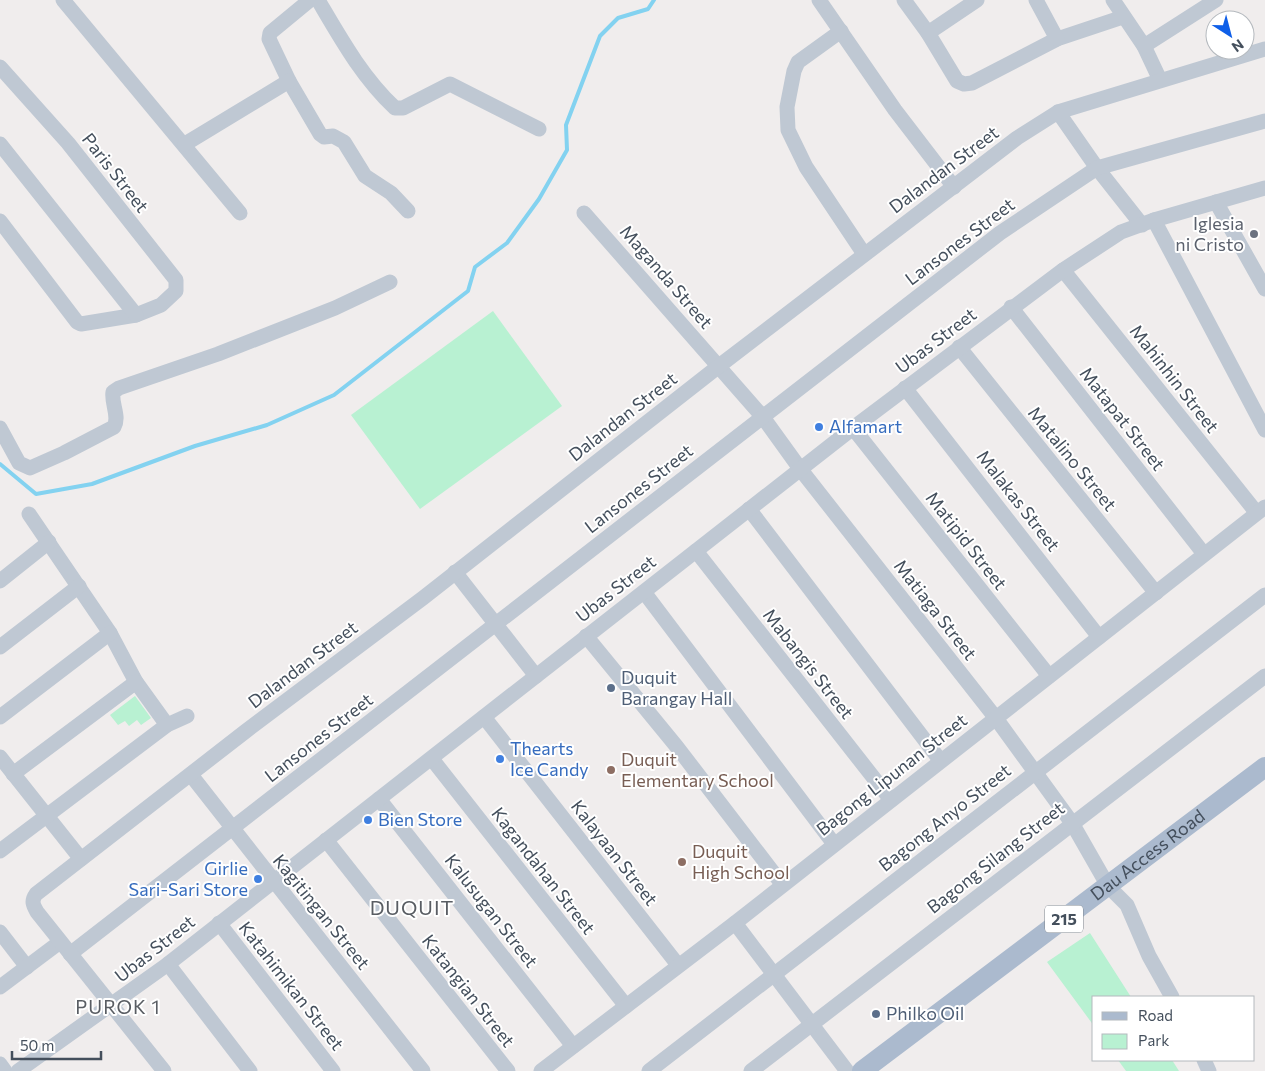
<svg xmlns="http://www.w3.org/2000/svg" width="1265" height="1071" font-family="Commissioner,sans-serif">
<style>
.green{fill:#b8f1d2}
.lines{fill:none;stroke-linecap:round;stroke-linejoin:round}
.stream{stroke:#83d2f0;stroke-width:4}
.minor{stroke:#bfc8d3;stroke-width:15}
.major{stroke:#abbace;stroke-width:20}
.worship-dot{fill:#6b7280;stroke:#fff;stroke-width:2}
.shop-dot{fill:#3f7fe0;stroke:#fff;stroke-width:2}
.service-dot{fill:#5c6f8a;stroke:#fff;stroke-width:2}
.education-dot{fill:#8d6e63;stroke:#fff;stroke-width:2}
.labels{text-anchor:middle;stroke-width:4;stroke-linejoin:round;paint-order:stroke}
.shield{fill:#fff;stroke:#7c848d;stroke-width:1}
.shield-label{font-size:16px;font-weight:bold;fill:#444f5c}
.street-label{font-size:18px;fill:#444f5c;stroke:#fff}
.worship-label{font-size:18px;fill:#5b616d;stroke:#fff;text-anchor:end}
.shop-label{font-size:18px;fill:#366cbe;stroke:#fff;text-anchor:start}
.service-label{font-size:18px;fill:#4e5e75;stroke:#fff;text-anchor:start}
.education-label{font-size:18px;fill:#785e54;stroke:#fff;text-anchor:start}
.neighbourhood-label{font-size:19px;letter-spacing:1px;fill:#595d63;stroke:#fff}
.quarter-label{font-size:20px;letter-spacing:1px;fill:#595d63;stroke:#fff}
</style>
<rect width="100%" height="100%" fill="#f0eded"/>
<g class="green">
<path d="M493 311 562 406 420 509 351 415Z"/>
<path d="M135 696 151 718 141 725 137 720 129 726 125 721 118 725 110 715Z"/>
<path d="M1090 933 1131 997H1094V1026L1047 962Z"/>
<path d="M1118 1060H1172L1179 1071H1126Z"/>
</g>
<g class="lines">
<path class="stream" d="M0 464 36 494 92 484 195 446 267 425 334 395 468 291 475 267 507 243 539 199 567 150 566 125 600 36 618 18 648 9 654 0"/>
<g class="minor">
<path d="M63 0 240 213"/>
<path d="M310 0 270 33 269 39 289 81 320 134 324 137 333 136 344 142 365 176 391 193 408 211"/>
<path d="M318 0C341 39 362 77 395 108H403L450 84 539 129"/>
<path d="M819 0 895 110 954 187"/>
<path d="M904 0 928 33 957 81 964 84 972 83 1057 39 1123 17"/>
<path d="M1036 0 1057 39"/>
<path d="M1113 0 1144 46 1160 80"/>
<path d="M841 31 798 62 794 71 787 107 788 130 806 167 864 254"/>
<path d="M928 33 977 0"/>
<path d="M1144 46 1216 0"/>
<path d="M0 67 68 143 176 280V291L161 305 136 315 81 324 77 322 0 221"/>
<path d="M1058 112 1097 168 1142 225"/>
<path d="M0 144 136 315"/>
<path d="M185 144 289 81"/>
<path d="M1216 202 1265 289"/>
<path d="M584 213 762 416 801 470 995 717 1072 823 1108 886 1127 905 1149 956 1172 997"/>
<path d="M1154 220 1265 430"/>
<path d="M1063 270 1256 512"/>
<path d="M1011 307 1204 554"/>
<path d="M959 347 1156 593"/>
<path d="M905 388 1099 637"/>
<path d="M0 428 19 463 30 468 64 453 114 427C120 416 111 404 113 392L119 388 218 354 335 308 390 282"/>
<path d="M853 428 1049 676"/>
<path d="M749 509 940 760"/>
<path d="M29 514 110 633 136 682 167 725"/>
<path d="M696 551 891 800"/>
<path d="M455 572 536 676"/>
<path d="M0 581 49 542"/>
<path d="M644 592 834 844"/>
<path d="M586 636 677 747 782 884"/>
<path d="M0 647 79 586"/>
<path d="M0 717 110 633"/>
<path d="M484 717 678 965"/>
<path d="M0 757 81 859"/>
<path d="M432 759 626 1006"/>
<path d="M13 774 136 682"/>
<path d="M191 775 423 1071"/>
<path d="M379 799 573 1046"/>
<path d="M326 840 508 1071"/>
<path d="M0 851 167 725 187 716"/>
<path d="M219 923 333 1071"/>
<path d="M735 923 847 1071"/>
<path d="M0 932 27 967"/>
<path d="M70 954 1000 233 1097 168 1265 121"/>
<path d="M168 964 250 1071"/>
<path d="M0 987 60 942"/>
<path d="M1204 1060 1209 1071"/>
<path d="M0 1064 5 1071"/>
<path d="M18 1071 168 964 853 428 1063 270 1121 232 1154 220 1265 188"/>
<path d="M164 1071 37 912C33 905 31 901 36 894L246 731 423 598 719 366 1017 138 1058 112 1265 49"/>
<path d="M541 1071 735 923 1265 507"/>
<path d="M649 1071 1265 595"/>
<path d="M751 1071 1265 676"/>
</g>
<path class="major" id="s1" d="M862 1071 1265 767"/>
</g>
<circle class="worship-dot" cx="1254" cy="234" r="5"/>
<g class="shop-dot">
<circle cx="819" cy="427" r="5"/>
<circle cx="500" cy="759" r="5"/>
<circle cx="368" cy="820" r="5"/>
<circle cx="258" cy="879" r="5"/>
</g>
<g class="service-dot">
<circle cx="611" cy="688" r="5"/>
<circle cx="876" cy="1014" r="5"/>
</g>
<g class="education-dot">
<circle cx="611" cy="770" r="5"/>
<circle cx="682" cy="862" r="5"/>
</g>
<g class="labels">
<rect class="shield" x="1045" y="905.5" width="38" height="27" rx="4"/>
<g class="shield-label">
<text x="1064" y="925">215</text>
</g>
<g class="street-label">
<text transform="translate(944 170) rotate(-37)" y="6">Dalandan Street</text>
<text transform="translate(115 173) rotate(52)" y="6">Paris Street</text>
<text transform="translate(960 242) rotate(-37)" y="6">Lansones Street</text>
<text transform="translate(666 277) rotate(49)" y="6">Maganda Street</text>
<text transform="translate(936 341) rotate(-37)" y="6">Ubas Street</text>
<text transform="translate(1174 379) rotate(52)" y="6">Mahinhin Street</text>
<text transform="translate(623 417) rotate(-38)" y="6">Dalandan Street</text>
<text transform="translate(1122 419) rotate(52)" y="6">Matapat Street</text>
<text transform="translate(1072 459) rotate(51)" y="6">Matalino Street</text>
<text transform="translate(639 489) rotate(-38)" y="6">Lansones Street</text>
<text transform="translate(1018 501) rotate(52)" y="6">Malakas Street</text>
<text transform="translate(966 541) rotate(52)" y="6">Matipid Street</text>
<text transform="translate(616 589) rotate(-38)" y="6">Ubas Street</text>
<text transform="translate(935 610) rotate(52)" y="6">Matiaga Street</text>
<text transform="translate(808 664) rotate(52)" y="6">Mabangis Street</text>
<text transform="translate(303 665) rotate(-37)" y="6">Dalandan Street</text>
<text transform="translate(319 738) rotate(-38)" y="6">Lansones Street</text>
<text transform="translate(892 775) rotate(-38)" y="6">Bagong Lipunan Street</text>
<text transform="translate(945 818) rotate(-38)" y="6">Bagong Anyo Street</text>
<text transform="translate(614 853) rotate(52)" y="6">Kalayaan Street</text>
<text dy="6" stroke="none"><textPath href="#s1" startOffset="358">Dau Access Road</textPath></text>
<text transform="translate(996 858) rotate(-38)" y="6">Bagong Silang Street</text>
<text transform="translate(543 871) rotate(52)" y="6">Kagandahan Street</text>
<text transform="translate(491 911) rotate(52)" y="6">Kalusugan Street</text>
<text transform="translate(321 912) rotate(51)" y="6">Kagitingan Street</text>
<text transform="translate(155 949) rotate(-38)" y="6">Ubas Street</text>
<text transform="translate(291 986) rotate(52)" y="6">Katahimikan Street</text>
<text transform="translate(468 991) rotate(52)" y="6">Katangian Street</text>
</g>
<g class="worship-label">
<text x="1244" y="230">Iglesia<tspan x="1244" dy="21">ni Cristo</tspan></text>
</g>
<g class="shop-label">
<text x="829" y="433">Alfamart</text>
<text x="510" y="755">Thearts<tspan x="510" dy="21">Ice Candy</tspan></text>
<text x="378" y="826">Bien Store</text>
<text x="248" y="875" text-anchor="end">Girlie<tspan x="248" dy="21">Sari-Sari Store</tspan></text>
</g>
<g class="service-label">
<text x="621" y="684">Duquit<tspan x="621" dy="21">Barangay Hall</tspan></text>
<text x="886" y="1020">Philko Oil</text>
</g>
<g class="education-label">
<text x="621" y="766">Duquit<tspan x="621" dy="21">Elementary School</tspan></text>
<text x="692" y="858">Duquit<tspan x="692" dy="21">High School</tspan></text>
</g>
<g class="neighbourhood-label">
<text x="118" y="1014">PUROK 1</text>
</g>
<g class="quarter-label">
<text x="412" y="915">DUQUIT</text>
</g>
</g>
<rect x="1092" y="996" width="162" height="65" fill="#ffffff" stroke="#b4b9be"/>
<rect x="1102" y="1012" width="25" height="8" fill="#abbace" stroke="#b4b9be"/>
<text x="1138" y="1021" font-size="15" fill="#444f5c">Road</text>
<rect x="1102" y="1034" width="25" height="15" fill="#b8f1d2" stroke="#b4b9be"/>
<text x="1138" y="1046" font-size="15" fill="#444f5c">Park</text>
<g transform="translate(1230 35) rotate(144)"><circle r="24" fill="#ffffff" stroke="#b4b9be"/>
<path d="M0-4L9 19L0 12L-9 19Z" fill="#0f5fe8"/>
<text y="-8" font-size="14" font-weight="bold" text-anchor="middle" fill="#444f5c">N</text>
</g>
<path d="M12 1051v8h89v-8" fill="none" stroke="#444f5c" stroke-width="2.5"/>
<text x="20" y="1051" font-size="15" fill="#444f5c" stroke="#ffffff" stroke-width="4" paint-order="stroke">50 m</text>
</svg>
